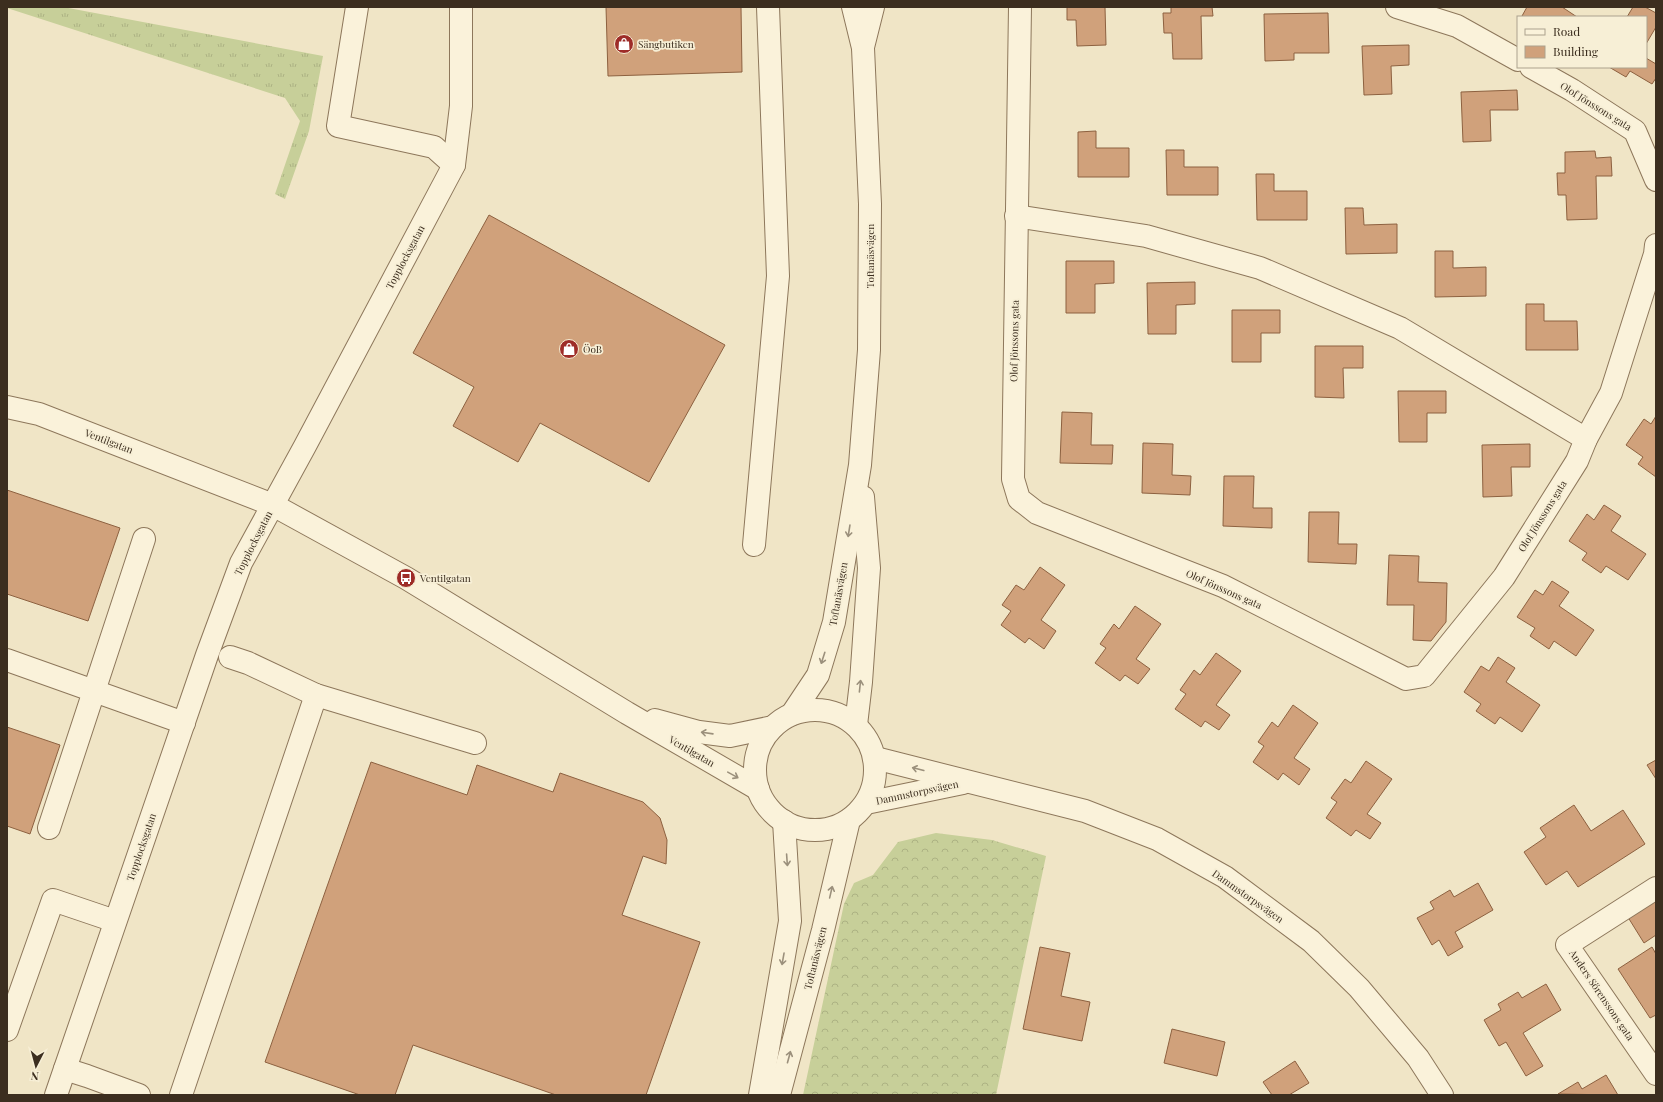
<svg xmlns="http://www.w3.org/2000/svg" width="1663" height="1102" font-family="'Playfair Display',serif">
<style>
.grass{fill:url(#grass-tufts)}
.forest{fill:url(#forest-crowns)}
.building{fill:#d0a17b;stroke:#8d6140}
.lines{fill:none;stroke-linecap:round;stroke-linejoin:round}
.minor-casing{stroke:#8d775b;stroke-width:24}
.minor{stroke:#faf2da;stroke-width:22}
.oneway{stroke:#9b907c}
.labels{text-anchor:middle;stroke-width:3.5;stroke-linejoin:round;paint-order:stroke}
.poi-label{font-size:10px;fill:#3c2e1f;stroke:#f7efd6;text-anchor:start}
.street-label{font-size:10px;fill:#3c2e1f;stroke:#f7efd6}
</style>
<defs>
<pattern id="grass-tufts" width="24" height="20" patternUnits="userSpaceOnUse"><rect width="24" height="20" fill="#c7cf99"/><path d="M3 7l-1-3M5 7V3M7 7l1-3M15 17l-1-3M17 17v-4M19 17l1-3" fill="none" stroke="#acb283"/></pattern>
<pattern id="forest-crowns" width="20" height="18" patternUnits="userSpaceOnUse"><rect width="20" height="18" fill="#c7cf99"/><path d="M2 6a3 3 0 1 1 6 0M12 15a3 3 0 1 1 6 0" fill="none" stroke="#acb283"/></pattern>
</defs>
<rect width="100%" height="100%" fill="#f0e5c6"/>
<path class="grass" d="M7 7H63L323 56 309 131 285 199 275 194 300 121 285 98 7 8Z"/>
<path class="forest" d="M936 833 992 840 1046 856 996 1095H803L844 904 854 883 873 875 898 842Z"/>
<g class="building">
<path d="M606 7H741L742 72 608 76Z"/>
<path d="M1067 7H1105L1106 45 1077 46 1076 20H1067Z"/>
<path d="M1171 7H1212L1213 16H1201L1202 59H1173L1172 33H1164L1163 13H1171Z"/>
<path d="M1527 7H1562L1577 17H1524L1522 16Z"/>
<path d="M1633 7H1645L1656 13V27L1646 44V17H1627Z"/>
<path d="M1328 13 1329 53H1294V60L1265 61 1264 14Z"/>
<path d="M1409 45V65L1391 66 1392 94 1364 95 1362 46Z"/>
<path d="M1646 58 1656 64V78L1652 84 1630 71 1626 77 1609 67H1646Z"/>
<path d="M1517 90 1518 110H1490L1491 141 1463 142 1461 92Z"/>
<path d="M1096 131V148H1129V177H1078V132Z"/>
<path d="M1166 150H1184V167H1218V195H1167Z"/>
<path d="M1595 151 1596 158 1611 157 1612 176H1596L1597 219 1567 220 1566 195H1558L1557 173H1565V152Z"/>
<path d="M1256 174H1274V191H1307V220H1257Z"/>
<path d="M1345 208H1363L1364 225 1397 224V253L1346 254Z"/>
<path d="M489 215 725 345 649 482 540 423 518 462 453 426 474 387 413 353Z"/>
<path d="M1435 251H1453V268L1486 267V296L1435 297Z"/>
<path d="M1066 261H1114V283L1095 284V313H1066Z"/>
<path d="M1195 282V304L1176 305V334H1148L1147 283Z"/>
<path d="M1526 304H1544V321H1577L1578 350H1526Z"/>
<path d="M1232 310H1280V333H1261V362H1232Z"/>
<path d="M1315 346H1363V368H1343L1344 398 1315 397Z"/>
<path d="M1398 391H1446V413H1427V442H1399Z"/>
<path d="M1062 412 1092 413 1091 445H1113L1112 464 1060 463Z"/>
<path d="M1656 416V477L1638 464 1643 457 1626 445 1644 419 1651 424Z"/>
<path d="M1143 443 1173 444 1172 475 1191 476 1190 495 1142 493Z"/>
<path d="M1530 444V467H1511L1512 496 1483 497 1482 445Z"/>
<path d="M1224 476H1254L1253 508H1272V528L1223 526Z"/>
<path d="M7 490 120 528 88 621 7 594Z"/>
<path d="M1604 505 1621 516 1611 531 1646 554 1628 580 1606 566 1601 573 1582 560 1587 553 1569 541 1587 514 1594 520Z"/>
<path d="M1309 512H1339L1338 544H1357L1356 564 1308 562Z"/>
<path d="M1389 555 1419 556 1418 582 1447 583 1446 622 1431 641 1413 640 1414 605H1387Z"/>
<path d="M1040 567 1065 585 1041 620 1056 631 1044 649 1029 638 1025 643 1001 625 1011 611 1002 605 1016 585 1024 590Z"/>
<path d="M1552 581 1569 592 1559 606 1594 630 1576 656 1554 641 1549 649 1530 636 1535 628 1517 617 1535 590 1543 595Z"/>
<path d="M1135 606 1161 624 1136 659 1150 669 1138 684 1125 675 1120 681 1095 663 1106 648 1100 644 1114 624 1119 629Z"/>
<path d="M1216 653 1241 671 1216 705 1230 715 1219 730 1205 721 1201 727 1175 709 1186 694 1180 690 1194 670 1200 675Z"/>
<path d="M1498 657 1515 668 1506 682 1540 705 1522 732 1500 717 1495 724 1476 711 1481 704 1464 692 1481 666 1489 671Z"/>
<path d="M1293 705 1318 723 1294 758 1310 769 1299 785 1283 773 1278 780 1253 762 1264 746 1258 742 1272 722 1278 727Z"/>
<path d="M7 727 60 745 30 834 7 826Z"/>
<path d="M1656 760V779L1647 765Z"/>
<path d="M1366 761 1392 779 1367 814 1381 823 1370 839 1356 830 1351 836 1326 818 1337 802 1331 798 1345 779 1351 783Z"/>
<path d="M371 762 467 795 477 765 553 792 560 773 643 802 660 818 667 840 666 864 643 856 622 915 700 942 646 1095H556L413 1045 395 1095H360L265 1062Z"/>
<path d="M1574 805 1591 831 1623 810 1645 844 1578 887 1567 871 1546 885 1524 852 1546 837 1540 828Z"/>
<path d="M1478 883 1493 910 1455 932 1463 947 1448 956 1439 940 1432 945 1417 918 1434 909 1430 902 1450 890 1454 897Z"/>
<path d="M1656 895V935L1644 943 1626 914Z"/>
<path d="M1040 947 1070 953 1061 996 1090 1002 1082 1041 1023 1029Z"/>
<path d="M1652 947 1656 954V1015L1650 1018 1618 969Z"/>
<path d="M1546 984 1561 1010 1523 1033 1543 1066 1526 1076 1506 1042 1499 1046 1484 1020 1501 1010 1498 1004 1518 992 1522 998Z"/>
<path d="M1172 1029 1225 1042 1217 1076 1164 1063Z"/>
<path d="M1295 1061 1309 1083 1289 1095H1272L1263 1082Z"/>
<path d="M1606 1075 1618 1095 1558 1094 1578 1082 1582 1089Z"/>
</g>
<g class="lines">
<g class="minor-casing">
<g id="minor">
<path d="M357 7 338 126 434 147 454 165"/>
<path d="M1020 7 1013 479 1019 499 1037 513 1223 586 1406 679 1424 676 1504 577 1577 461 1586 439 1611 393 1655 254 1656 245"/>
<path d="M1397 7 1457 26 1518 60"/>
<path d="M863 47 873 7"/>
<path d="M1531 67 1572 90 1635 131 1656 180"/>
<path d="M1016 216 1146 236 1260 268 1400 328 1586 439"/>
<path d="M7 407 39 414 273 505 406 578 627 713 758 789"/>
<path d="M754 545 778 276 768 7"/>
<path d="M230 657 248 663 316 695 475 743"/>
<path d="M7 660 184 723"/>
<circle cx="815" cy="770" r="60"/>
<path d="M792 714 818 675 834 622 860 465 869 350 870 204 863 48 853 7"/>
<path d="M655 720 699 732 730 736 773 727"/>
<path d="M856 725 861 682 869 568 863 497"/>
<path d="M875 758 1085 811 1157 839 1225 877 1311 941 1359 988 1418 1058 1442 1095"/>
<path d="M866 803 963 783"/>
<path d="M49 828 144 539"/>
<path d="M1656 888 1567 945 1656 1074"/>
<path d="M7 1030 53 900 115 921"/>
<path d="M65 1069 87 1076 139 1095"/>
<path d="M56 1095 207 655 241 563 305 446 454 165 461 106V7"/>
<path d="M181 1095 316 695"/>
<path d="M760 1095 790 921 784 821"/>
<path d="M779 1095 823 930 849 820"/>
</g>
</g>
<use href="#minor" class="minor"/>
</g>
<defs><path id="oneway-shaft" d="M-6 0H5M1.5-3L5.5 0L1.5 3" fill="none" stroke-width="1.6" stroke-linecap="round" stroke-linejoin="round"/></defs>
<g class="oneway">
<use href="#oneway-shaft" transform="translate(849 531) rotate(99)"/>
<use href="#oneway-shaft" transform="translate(823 658) rotate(108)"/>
<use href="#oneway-shaft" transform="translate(860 686) rotate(-84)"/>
<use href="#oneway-shaft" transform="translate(707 733) rotate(-172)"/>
<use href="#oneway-shaft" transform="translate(918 769) rotate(-166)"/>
<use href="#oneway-shaft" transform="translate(733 775) rotate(29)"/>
<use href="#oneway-shaft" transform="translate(787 860) rotate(86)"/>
<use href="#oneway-shaft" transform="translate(831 892) rotate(-77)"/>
<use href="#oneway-shaft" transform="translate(783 959) rotate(100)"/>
<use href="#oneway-shaft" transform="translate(789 1057) rotate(-75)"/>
</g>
<defs>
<g id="shop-disc" transform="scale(1)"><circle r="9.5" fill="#9e2c28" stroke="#f7efd6"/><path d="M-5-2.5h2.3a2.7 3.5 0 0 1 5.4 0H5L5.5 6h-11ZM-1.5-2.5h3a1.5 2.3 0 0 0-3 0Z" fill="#fff"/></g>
<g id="bus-disc" transform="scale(1)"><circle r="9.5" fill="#9e2c28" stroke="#f7efd6"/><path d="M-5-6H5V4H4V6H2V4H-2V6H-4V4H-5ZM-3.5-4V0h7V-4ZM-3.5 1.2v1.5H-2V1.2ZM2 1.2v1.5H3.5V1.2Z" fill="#fff"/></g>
</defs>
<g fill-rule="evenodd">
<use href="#shop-disc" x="624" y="44"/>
<use href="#shop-disc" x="569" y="349"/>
<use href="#bus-disc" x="406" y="578"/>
</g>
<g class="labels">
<g class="poi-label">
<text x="638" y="48">Sängbutiken</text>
<text x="583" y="353">ÖoB</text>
<text x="420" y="582">Ventilgatan</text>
</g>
<g class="street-label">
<text transform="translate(1596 106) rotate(32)" y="4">Olof Jönssons gata</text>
<text transform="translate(870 256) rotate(-90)" y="4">Toftanäsvägen</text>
<text transform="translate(405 257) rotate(-62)" y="4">Topplocksgatan</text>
<text transform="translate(1014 341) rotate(-89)" y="4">Olof Jönssons gata</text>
<text transform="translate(109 441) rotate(21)" y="4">Ventilgatan</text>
<text transform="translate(1542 516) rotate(-58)" y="4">Olof Jönssons gata</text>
<text transform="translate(253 543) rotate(-63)" y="4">Topplocksgatan</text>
<text transform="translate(1224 589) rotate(24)" y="4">Olof Jönssons gata</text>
<text transform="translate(838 594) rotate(-80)" y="4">Toftanäsvägen</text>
<text transform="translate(692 751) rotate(30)" y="4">Ventilgatan</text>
<text transform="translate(917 792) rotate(-12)" y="4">Dammstorpsvägen</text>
<text transform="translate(141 847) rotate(-71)" y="4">Topplocksgatan</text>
<text transform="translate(1248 896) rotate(35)" y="4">Dammstorpsvägen</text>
<text transform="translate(815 958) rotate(-76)" y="4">Toftanäsvägen</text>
<text transform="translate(1602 995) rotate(56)" y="4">Anders Sörenssons gata</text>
</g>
</g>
<rect width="1663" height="1102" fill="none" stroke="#3c2e1f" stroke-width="16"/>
<rect x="1517" y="16" width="130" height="52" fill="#f7efd6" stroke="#aca28d"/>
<rect x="1525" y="29" width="20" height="6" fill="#faf2da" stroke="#aca28d"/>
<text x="1553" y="36" font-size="12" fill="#3c2e1f">Road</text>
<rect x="1525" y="46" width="20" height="12" fill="#d0a17b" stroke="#aca28d"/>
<text x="1553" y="56" font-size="12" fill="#3c2e1f">Building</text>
<g transform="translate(36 1066) rotate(186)" stroke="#f7efd6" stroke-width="3" paint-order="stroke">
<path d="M0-3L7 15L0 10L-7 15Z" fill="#3c2e1f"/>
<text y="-6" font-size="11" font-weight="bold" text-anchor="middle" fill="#3c2e1f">N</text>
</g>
</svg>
